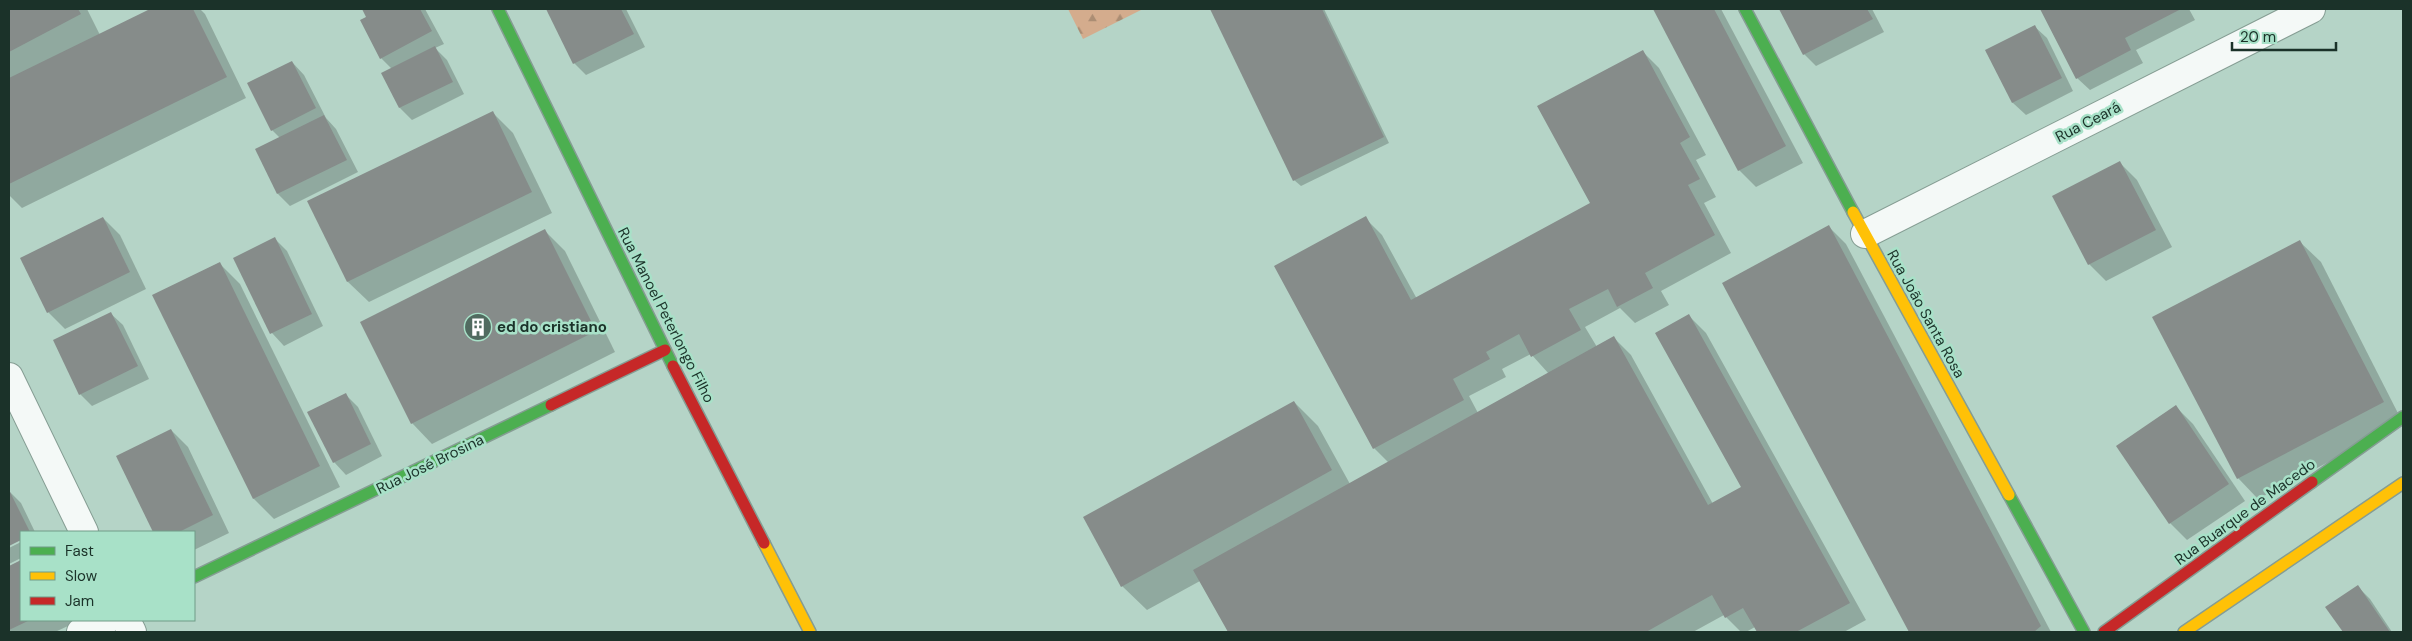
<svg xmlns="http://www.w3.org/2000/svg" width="2412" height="641" font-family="'DM Sans',sans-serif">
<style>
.forest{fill:url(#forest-firs)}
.shadow{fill:#0003;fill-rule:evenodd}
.building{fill:#868c8a}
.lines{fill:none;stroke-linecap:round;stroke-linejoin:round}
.street-casing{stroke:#859d93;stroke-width:30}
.fast-casing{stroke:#859d93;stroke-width:14}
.slow-casing{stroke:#859d93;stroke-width:14}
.jam-casing{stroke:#859d93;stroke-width:14}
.street{stroke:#f4f9f7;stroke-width:28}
.fast{stroke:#4caf50;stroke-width:11}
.slow{stroke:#ffc107;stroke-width:11}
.jam{stroke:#c62828;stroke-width:11}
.labels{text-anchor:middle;stroke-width:5;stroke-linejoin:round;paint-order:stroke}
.street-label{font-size:15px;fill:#1b3229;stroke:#a8e1c8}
.poi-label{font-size:15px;font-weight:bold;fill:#1b3229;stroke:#a8e1c8;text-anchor:start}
</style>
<defs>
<pattern id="forest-firs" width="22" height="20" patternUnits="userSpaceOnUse" patternTransform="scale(1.25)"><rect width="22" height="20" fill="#d4ac8d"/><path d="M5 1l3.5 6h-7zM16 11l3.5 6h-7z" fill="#ab8d73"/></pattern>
</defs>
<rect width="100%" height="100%" fill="#b5d4c7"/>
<path class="forest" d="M1068 9H1143L1083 39Z"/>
<g class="shadow">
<path d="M9 9H87L100 35 153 9H200L205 14 246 98 22 208 9 195Z"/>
<path d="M363 9H425L444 44 435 48 447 60 464 94 412 120 400 108 383 73 392 69 381 58 362 21 368 17Z"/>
<path d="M547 9H626L645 47 586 75 574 63Z"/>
<path d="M1211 9H1324L1389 143 1301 186 1294 180Z"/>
<path d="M1654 9H1721L1803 163 1756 187 1739 170Z"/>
<path d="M1780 9H1872L1884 32 1816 66 1804 54Z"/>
<path d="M2042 9H2189L2195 20 2136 50 2143 63 2090 90 2077 78Z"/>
<path d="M2034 26 2047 38 2073 91 2026 115 2013 103 1986 51Z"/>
<path d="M1642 51 1659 68 1706 155 1696 160 1716 197 1704 203 1731 253 1661 291 1669 305 1635 323 1620 308 1585 327 1597 347 1614 338 1631 355 1713 504 1743 488 1689 316 1706 333 1866 620 1844 632H1758L1755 627 1746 632H1741L1724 615 1693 632H1229L1200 581 1147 610 1122 586 1294 402 1318 426 1350 484 1389 463 1374 448 1365 218 1382 235 1417 299 1592 204ZM1531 354 1549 374 1478 413 1469 396 1506 377 1502 369Z"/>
<path d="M292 62 304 75 326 118 336 129 358 172 290 206 278 194 280 138 272 130Z"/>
<path d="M493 113 513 133 552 213 369 302 348 282 309 202Z"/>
<path d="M2120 163 2137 180 2172 247 2106 281 2089 264Z"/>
<path d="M103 218 120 235 146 289 65 329 48 312Z"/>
<path d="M1829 227 1846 244 2051 632H1910L1724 283Z"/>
<path d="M545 231 565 251 615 352 432 444 412 423Z"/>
<path d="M275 239 287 251 323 326 284 346 272 333 235 258Z"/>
<path d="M2300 242 2321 262 2403 423 2258 499 2238 478Z"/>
<path d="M219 263 240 284 340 487 274 519 254 499 154 295Z"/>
<path d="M110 313 123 325 149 379 92 406 80 394Z"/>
<path d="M346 395 358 407 382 456 346 475 334 462Z"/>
<path d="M2176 407 2193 424 2245 501 2187 540 2170 523Z"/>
<path d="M171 430 188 447 229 533 194 550V532H155L118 456Z"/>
<path d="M9 491 21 503 35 532H21V539L9 545Z"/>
<path d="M21 542V558L9 564V548Z"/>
<path d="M21 562V620H81L55 632H9V568Z"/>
<path d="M2358 587 2370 599 2392 632H2344L2327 607Z"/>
</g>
<g class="building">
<path d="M9 9H78L81 14 9 52Z"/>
<path d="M150 9H193L227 77 9 184V78Z"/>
<path d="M362 9H420L432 31 380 59 360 20 366 17Z"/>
<path d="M546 9H621L634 34 573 64Z"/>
<path d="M1210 9H1322L1384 137 1293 181Z"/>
<path d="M1653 9H1714L1786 146 1738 171Z"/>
<path d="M1779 9H1867L1873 19 1803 55Z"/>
<path d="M2040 9H2181L2125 38 2131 50 2076 79Z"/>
<path d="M2035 25 2062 78 2012 103 1985 50Z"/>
<path d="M435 46 453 82 399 108 381 73Z"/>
<path d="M1643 50 1690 137 1680 143 1700 179 1688 185 1715 235 1645 273 1653 288 1617 307 1608 289 1569 309 1581 330 1531 357 1519 334 1486 352 1490 359 1453 379 1464 400 1373 449 1274 266 1366 216 1411 300 1590 203 1537 106Z"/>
<path d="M292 61 316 108 271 131 247 83Z"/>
<path d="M493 111 532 192 347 282 307 201Z"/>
<path d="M324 115 347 160 277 194 255 149Z"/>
<path d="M2120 161 2156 230 2088 265 2052 196Z"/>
<path d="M103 217 130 272 47 313 20 258Z"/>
<path d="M1829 225 2041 626 2034 632H1909L1722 283Z"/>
<path d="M545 229 596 331 411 424 360 322Z"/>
<path d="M275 237 312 314 270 334 233 258Z"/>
<path d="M2300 240 2384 402 2237 479 2152 317Z"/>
<path d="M220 262 320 466 253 499 152 295Z"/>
<path d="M111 312 138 366 79 395 53 340Z"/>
<path d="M1689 314 1850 603 1796 632H1757L1743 608 1725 618 1712 595 1646 632H1228L1193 570 1614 336 1708 505 1741 487 1655 333Z"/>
<path d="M346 393 371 444 333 463 307 412Z"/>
<path d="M1294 401 1332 470 1121 587 1083 517Z"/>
<path d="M2176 405 2229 484 2169 524 2116 446Z"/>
<path d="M171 429 213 515 179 532H153L116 456Z"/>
<path d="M9 490 30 532H21V540L9 546Z"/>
<path d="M21 560V620H30L9 630V566Z"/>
<path d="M2358 585 2390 632H2343L2325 607Z"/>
</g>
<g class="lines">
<g class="street-casing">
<g id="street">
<path d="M1865 234 2311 9"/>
<path d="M9 377 84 532"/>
<path d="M126 620 132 632"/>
<path d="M81 632 106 620"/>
</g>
</g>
<g class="fast-casing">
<g id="fast">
<path d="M498 9 673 366"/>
<path d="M1745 9 1853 212"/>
<path d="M2312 482 2403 417"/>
<path d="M2009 495 2084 632"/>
<path d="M194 577 551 405"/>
</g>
</g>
<g class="slow-casing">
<g id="slow">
<path d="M1853 212 2009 495"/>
<path d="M764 543 810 632"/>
<path d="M2184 632 2403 483"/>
</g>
</g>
<g class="jam-casing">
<g id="jam">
<path d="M673 366 764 543"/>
<path d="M551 405 665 350"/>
<path d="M2104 632 2312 482"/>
</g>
</g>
<use href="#street" class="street"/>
<use href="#fast" class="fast"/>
<use href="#slow" class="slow"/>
<use href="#jam" class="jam"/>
</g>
<defs>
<g id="building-disc" transform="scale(1.4375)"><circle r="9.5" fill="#516b60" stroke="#a8e1c8"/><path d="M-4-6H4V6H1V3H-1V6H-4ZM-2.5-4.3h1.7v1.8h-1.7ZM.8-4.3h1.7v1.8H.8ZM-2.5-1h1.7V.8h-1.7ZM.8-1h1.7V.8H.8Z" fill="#fff"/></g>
</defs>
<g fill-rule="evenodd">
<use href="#building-disc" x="478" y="327"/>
</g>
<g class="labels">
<g class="street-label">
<text transform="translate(2088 122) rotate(-27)" y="5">Rua Ceará</text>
<text transform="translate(1926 314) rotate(61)" y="5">Rua João Santa Rosa</text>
<text transform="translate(666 315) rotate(63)" y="5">Rua Manoel Peterlongo Filho</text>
<text transform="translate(430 464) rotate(-26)" y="5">Rua José Brosina</text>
<text transform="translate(2245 512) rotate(-36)" y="5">Rua Buarque de Macedo</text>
</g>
<g class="poi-label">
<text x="497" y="332">ed do cristiano</text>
</g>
</g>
<rect width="2412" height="641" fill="none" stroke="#1b3229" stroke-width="20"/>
<rect x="20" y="531" width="175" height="90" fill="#a8e1c8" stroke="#709b88"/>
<rect x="30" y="547" width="25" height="8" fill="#4caf50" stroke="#709b88"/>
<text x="65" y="556" font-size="15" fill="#1b3229">Fast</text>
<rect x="30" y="572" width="25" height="8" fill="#ffc107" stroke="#709b88"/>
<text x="65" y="581" font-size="15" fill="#1b3229">Slow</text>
<rect x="30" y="597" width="25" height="8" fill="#c62828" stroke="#709b88"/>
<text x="65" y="606" font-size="15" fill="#1b3229">Jam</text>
<path d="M2232 42v8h104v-8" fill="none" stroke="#1b3229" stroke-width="2.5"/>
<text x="2240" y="42" font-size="15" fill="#1b3229" stroke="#a8e1c8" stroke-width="4" paint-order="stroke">20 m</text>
</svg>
